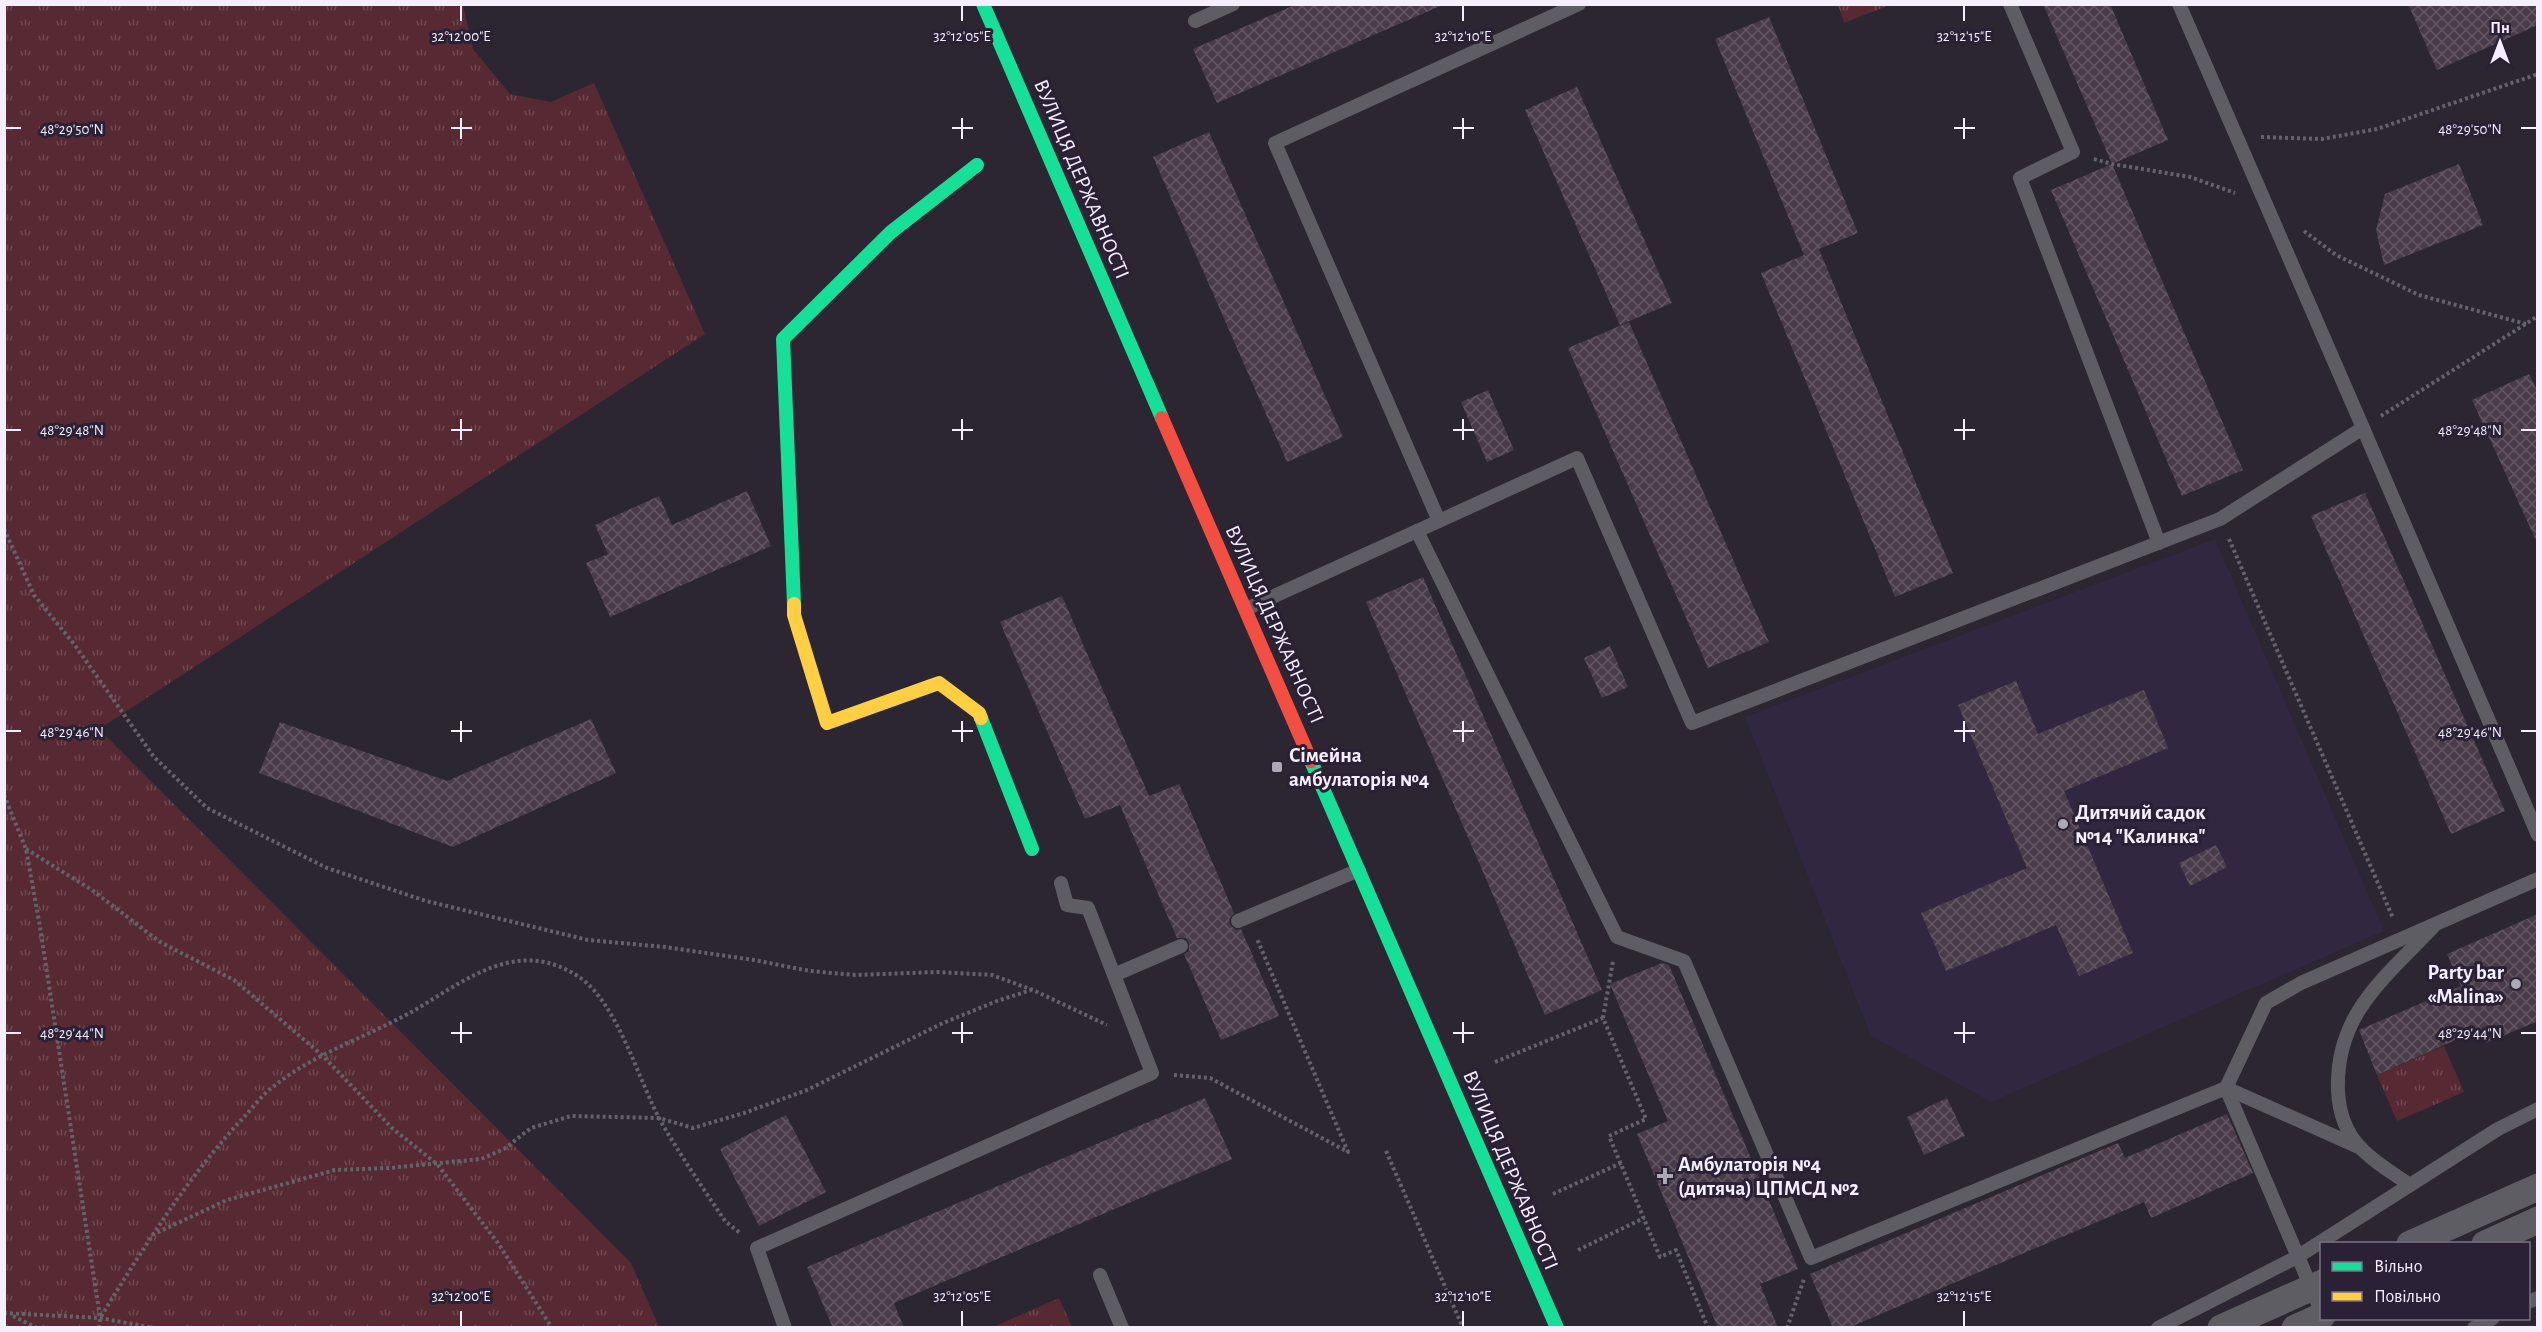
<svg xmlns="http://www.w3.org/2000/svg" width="2542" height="1332" font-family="'Alegreya Sans',sans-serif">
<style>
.built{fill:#312740}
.grass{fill:url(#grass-tufts)}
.building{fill:url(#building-cross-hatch)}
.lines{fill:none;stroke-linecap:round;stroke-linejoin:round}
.path{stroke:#646369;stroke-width:4;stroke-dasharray:3 3;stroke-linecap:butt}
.lane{stroke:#5d5d63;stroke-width:14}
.street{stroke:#5d5d63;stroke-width:27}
.fast{stroke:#16e098;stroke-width:14}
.slow{stroke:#ffcf43;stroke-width:14}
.jam{stroke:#f24e42;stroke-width:14}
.ticks{fill:none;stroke:#f4eefd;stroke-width:2}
.poi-dot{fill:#aea8b6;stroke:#2a2136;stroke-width:2}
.labels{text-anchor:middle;stroke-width:6;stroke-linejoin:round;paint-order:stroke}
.street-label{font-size:21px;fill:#f4eefd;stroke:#2a2136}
.poi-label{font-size:21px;font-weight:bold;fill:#f4eefd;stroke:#2a2136;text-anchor:start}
.ticks-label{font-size:15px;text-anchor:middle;fill:#f4eefd;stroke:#2a2136;stroke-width:6;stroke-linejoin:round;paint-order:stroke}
</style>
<defs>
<pattern id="grass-tufts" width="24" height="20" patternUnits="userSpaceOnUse" patternTransform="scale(1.5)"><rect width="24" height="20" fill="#572932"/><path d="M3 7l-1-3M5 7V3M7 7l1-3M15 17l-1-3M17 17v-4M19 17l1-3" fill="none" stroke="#704851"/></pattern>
<pattern id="building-cross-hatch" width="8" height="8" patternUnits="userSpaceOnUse" patternTransform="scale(1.5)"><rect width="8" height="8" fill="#493b49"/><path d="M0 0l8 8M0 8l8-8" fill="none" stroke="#645864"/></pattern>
</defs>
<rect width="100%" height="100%" fill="#2b2631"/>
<path class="built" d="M2215 539 2384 931 1991 1102 1871 1036 1745 717Z"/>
<g class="grass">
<path d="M5 4 463 5 473 49 510 94 551 102 594 83 705 334 99 729 631 1263 659 1327H5Z"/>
<path d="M1892 4 1844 23 1838 5V4Z"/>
<path d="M2444 1046 2464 1092 2397 1121 2377 1075Z"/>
<path d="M1059 1298 1072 1327H993Z"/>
</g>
<g class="building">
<path d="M1297 4H1445L1217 103 1193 49Z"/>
<path d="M2043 4H2110L2168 140 2112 164Z"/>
<path d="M2408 4H2538V25L2437 70Z"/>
<path d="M1769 17 1858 233 1819 249 1953 573 1895 597 1761 273 1804 255 1715 39Z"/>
<path d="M1577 87 1672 303 1620 325 1525 110Z"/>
<path d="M1209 132 1343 437 1287 462 1153 157Z"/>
<path d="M2112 164 2243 470 2182 496 2051 190Z"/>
<path d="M2459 164 2483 225 2384 265 2376 230 2385 194Z"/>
<path d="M1629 322 1769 642 1708 668 1568 348Z"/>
<path d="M2529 374 2538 392V545L2472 400Z"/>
<path d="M1488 390 1514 450 1487 462 1461 402Z"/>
<path d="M747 491 771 546 610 617 586 563 608 554 595 525 659 496 672 525Z"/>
<path d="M2365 493 2505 811 2451 834 2311 516Z"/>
<path d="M1423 577 1602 990 1545 1015 1366 602Z"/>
<path d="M1062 596 1149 796 1179 784 1234 913 1229 919 1230 925 1236 930 1241 929 1279 1016 1221 1040 1184 954 1189 951V943L1186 938H1177L1120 805 1085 819 1000 622Z"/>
<path d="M1610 646 1628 687 1602 698 1584 658Z"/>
<path d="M2016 681 2038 734 2144 690 2168 748 2064 791 2133 953 2079 976 2056 925 1946 971 1921 913 2027 868 1958 705Z"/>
<path d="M591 719 616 773 453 847 259 773 280 722 447 781Z"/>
<path d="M2216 845 2227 867 2190 886 2179 863Z"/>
<path d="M2538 914V1021L2486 1043 2480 1029 2377 1075 2359 1030 2461 986 2447 954Z"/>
<path d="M1662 963 1669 965 1798 1269 1760 1284 1778 1328H1718L1637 1134 1668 1121 1610 984Z"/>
<path d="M1205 1098 1232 1159 894 1303 904 1328H833L807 1267Z"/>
<path d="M1947 1098 1965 1136 1924 1155 1907 1117Z"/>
<path d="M2227 1114 2253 1173 2151 1218 2144 1202 1848 1328H1833L1810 1274 2118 1143 2125 1158Z"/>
<path d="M786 1115 826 1192 759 1226 720 1149Z"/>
</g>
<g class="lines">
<g class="path">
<path d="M2261 137 2322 139 2377 129 2538 74"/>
<path d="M2094 159 2112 164 2190 177 2235 193"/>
<path d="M2304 231 2336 255 2419 295 2526 324"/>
<path d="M2381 416 2538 316"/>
<path d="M4 529 34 595 74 644 154 757 207 808 327 868 426 901 588 940 665 947 754 960 810 971 855 975 937 972 992 975 1033 990 1107 1025"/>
<path d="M2229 539 2393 918"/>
<path d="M4 795 26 849 40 927 100 1317"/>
<path d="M26 849 92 890 160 942 234 980 322 1055 392 1128 437 1164 498 1243 552 1328"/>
<path d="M1603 1018 1613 961"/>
<path d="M1495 1062 1603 1018 1646 1119 1609 1136 1660 1257 1676 1250 1708 1328"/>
<path d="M1174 1075 1210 1078 1348 1152 1257 939"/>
<path d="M1386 1151 1463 1328"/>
<path d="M1553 1194 1621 1163"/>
<path d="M152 1235 227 1200 335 1170 389 1168 481 1159 504 1149 531 1128 571 1116 659 1118 693 1128 744 1113 807 1090 943 1023 997 1001 1031 990"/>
<path d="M1578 1250 1644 1218"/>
<path d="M4 1313 100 1318 154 1328"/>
<path d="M13 1316 37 1328"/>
<path d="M99 1328 100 1318C144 1247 188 1176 245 1116 254 1106 263 1094 274 1086 316 1052 373 1035 420 1007 471 976 521 938 579 977 617 1002 639 1081 660 1120 680 1155 703 1188 725 1221L740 1233"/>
<path d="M1787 1328 1804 1279"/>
</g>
<g class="lane">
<path d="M2010 4 2073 152 2020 178 2159 543"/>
<path d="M2179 4 2363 428"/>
<path d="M1195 21 1233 4"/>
<path d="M1439 521 1577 458 1692 723 2220 519 2363 428 2538 835"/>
<path d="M1417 531 1617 937 1684 961 1811 1258 2226 1088 2266 1003 2301 983 2538 879"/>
<path d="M1246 609 1439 521 1275 143 1579 4"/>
<path d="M1238 921 1359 870"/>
<path d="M1114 975 1181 946"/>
<path d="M2226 1088 2322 1313"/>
<path d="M2226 1088 2361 1148"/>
<path d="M2410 1185C2393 1173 2372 1161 2359 1146 2345 1131 2339 1110 2338 1091 2335 1014 2385 978 2433 927"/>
<path d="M1100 1275 1122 1328"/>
<path d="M2528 1302 2538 1298"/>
<path d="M785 1328 757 1248 1152 1073 1088 908 1067 905 1061 883"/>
<path d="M2158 1328 2297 1257 2498 1129 2538 1109"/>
<path d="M2474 1328 2493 1318"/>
</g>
<g class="street">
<path d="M2410 1244 2538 1187"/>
<path d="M2485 1244 2538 1220"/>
<path d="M2221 1328 2322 1283"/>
<path d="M2295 1328 2322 1316"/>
</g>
<g class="fast">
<path d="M983 4 1162 418"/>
<path d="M794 604 783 339 891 232 977 165"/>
<path d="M981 718 1032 849"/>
<path d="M1311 761 1557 1328"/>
</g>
<path class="slow" d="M794 604V615L827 723 939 683 979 713 981 718"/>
<path class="jam" d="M1162 418 1311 761"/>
</g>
<path class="ticks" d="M461 6V21M962 6V21M1463 6V21M1964 6V21M461 118V139M962 118V139M1463 118V139M1964 118V139M6 128H21M451 128H472M952 128H973M1453 128H1474M1954 128H1975M2521 128H2536M461 419V440M962 419V440M1463 419V440M1964 419V440M6 430H21M451 430H472M952 430H973M1453 430H1474M1954 430H1975M2521 430H2536M461 721V742M962 721V742M1463 721V742M1964 721V742M6 731H21M451 731H472M952 731H973M1453 731H1474M1954 731H1975M2521 731H2536M461 1022V1043M962 1022V1043M1463 1022V1043M1964 1022V1043M6 1033H21M451 1033H472M952 1033H973M1453 1033H1474M1954 1033H1975M2521 1033H2536M461 1311V1326M962 1311V1326M1463 1311V1326M1964 1311V1326"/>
<g class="poi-dot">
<rect x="1271" y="761" width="12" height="12" rx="3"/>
<circle cx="2063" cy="824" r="6"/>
<circle cx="2516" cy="984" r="6"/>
<path d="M1662 1167h6v6h6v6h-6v6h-6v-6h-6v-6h6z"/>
</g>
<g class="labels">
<g class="street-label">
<text transform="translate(1082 179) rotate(67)" y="7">ВУЛИЦЯ ДЕРЖАВНОСТІ</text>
<text transform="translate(1275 624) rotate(66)" y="7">ВУЛИЦЯ ДЕРЖАВНОСТІ</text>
<text transform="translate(1511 1170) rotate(67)" y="7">ВУЛИЦЯ ДЕРЖАВНОСТІ</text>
</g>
<g class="poi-label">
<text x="1289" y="762">Сімейна<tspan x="1289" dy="24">амбулаторія №4</tspan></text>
<text x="2075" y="819">Дитячий садок<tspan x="2075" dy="24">№14 "Калинка"</tspan></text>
<text x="2504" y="979" text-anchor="end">Party bar<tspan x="2504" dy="24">«Malina»</tspan></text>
<text x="1678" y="1171">Амбулаторія №4<tspan x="1678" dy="24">(дитяча) ЦПМСД №2</tspan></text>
</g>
</g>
<g class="ticks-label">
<text x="461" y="41">32°12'00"E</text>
<text x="962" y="41">32°12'05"E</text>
<text x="1463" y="41">32°12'10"E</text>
<text x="1964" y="41">32°12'15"E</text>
<text x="72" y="134">48°29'50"N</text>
<text x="2470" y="134">48°29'50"N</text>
<text x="72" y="435">48°29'48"N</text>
<text x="2470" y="435">48°29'48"N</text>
<text x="72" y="737">48°29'46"N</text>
<text x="2470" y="737">48°29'46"N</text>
<text x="72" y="1038">48°29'44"N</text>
<text x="2470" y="1038">48°29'44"N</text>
<text x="461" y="1301">32°12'00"E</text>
<text x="962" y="1301">32°12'05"E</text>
<text x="1463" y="1301">32°12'10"E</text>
<text x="1964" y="1301">32°12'15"E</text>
</g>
<rect width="2542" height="1332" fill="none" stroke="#f4eefd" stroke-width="12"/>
<rect x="2320" y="1242" width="210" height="78" fill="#2a2136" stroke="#7b7386" stroke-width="1.5"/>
<rect x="2332" y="1262" width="30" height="9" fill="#16e098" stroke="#7b7386" stroke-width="1.5"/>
<text x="2374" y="1272" font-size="18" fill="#f4eefd">Вільно</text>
<rect x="2332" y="1292" width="30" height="9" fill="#ffcf43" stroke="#7b7386" stroke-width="1.5"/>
<text x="2374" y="1302" font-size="18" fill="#f4eefd">Повільно</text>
<g transform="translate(2500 42)" stroke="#2a2136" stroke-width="4.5" paint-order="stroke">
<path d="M0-4.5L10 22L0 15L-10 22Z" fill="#f4eefd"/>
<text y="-9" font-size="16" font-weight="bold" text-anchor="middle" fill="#f4eefd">Пн</text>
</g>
</svg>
